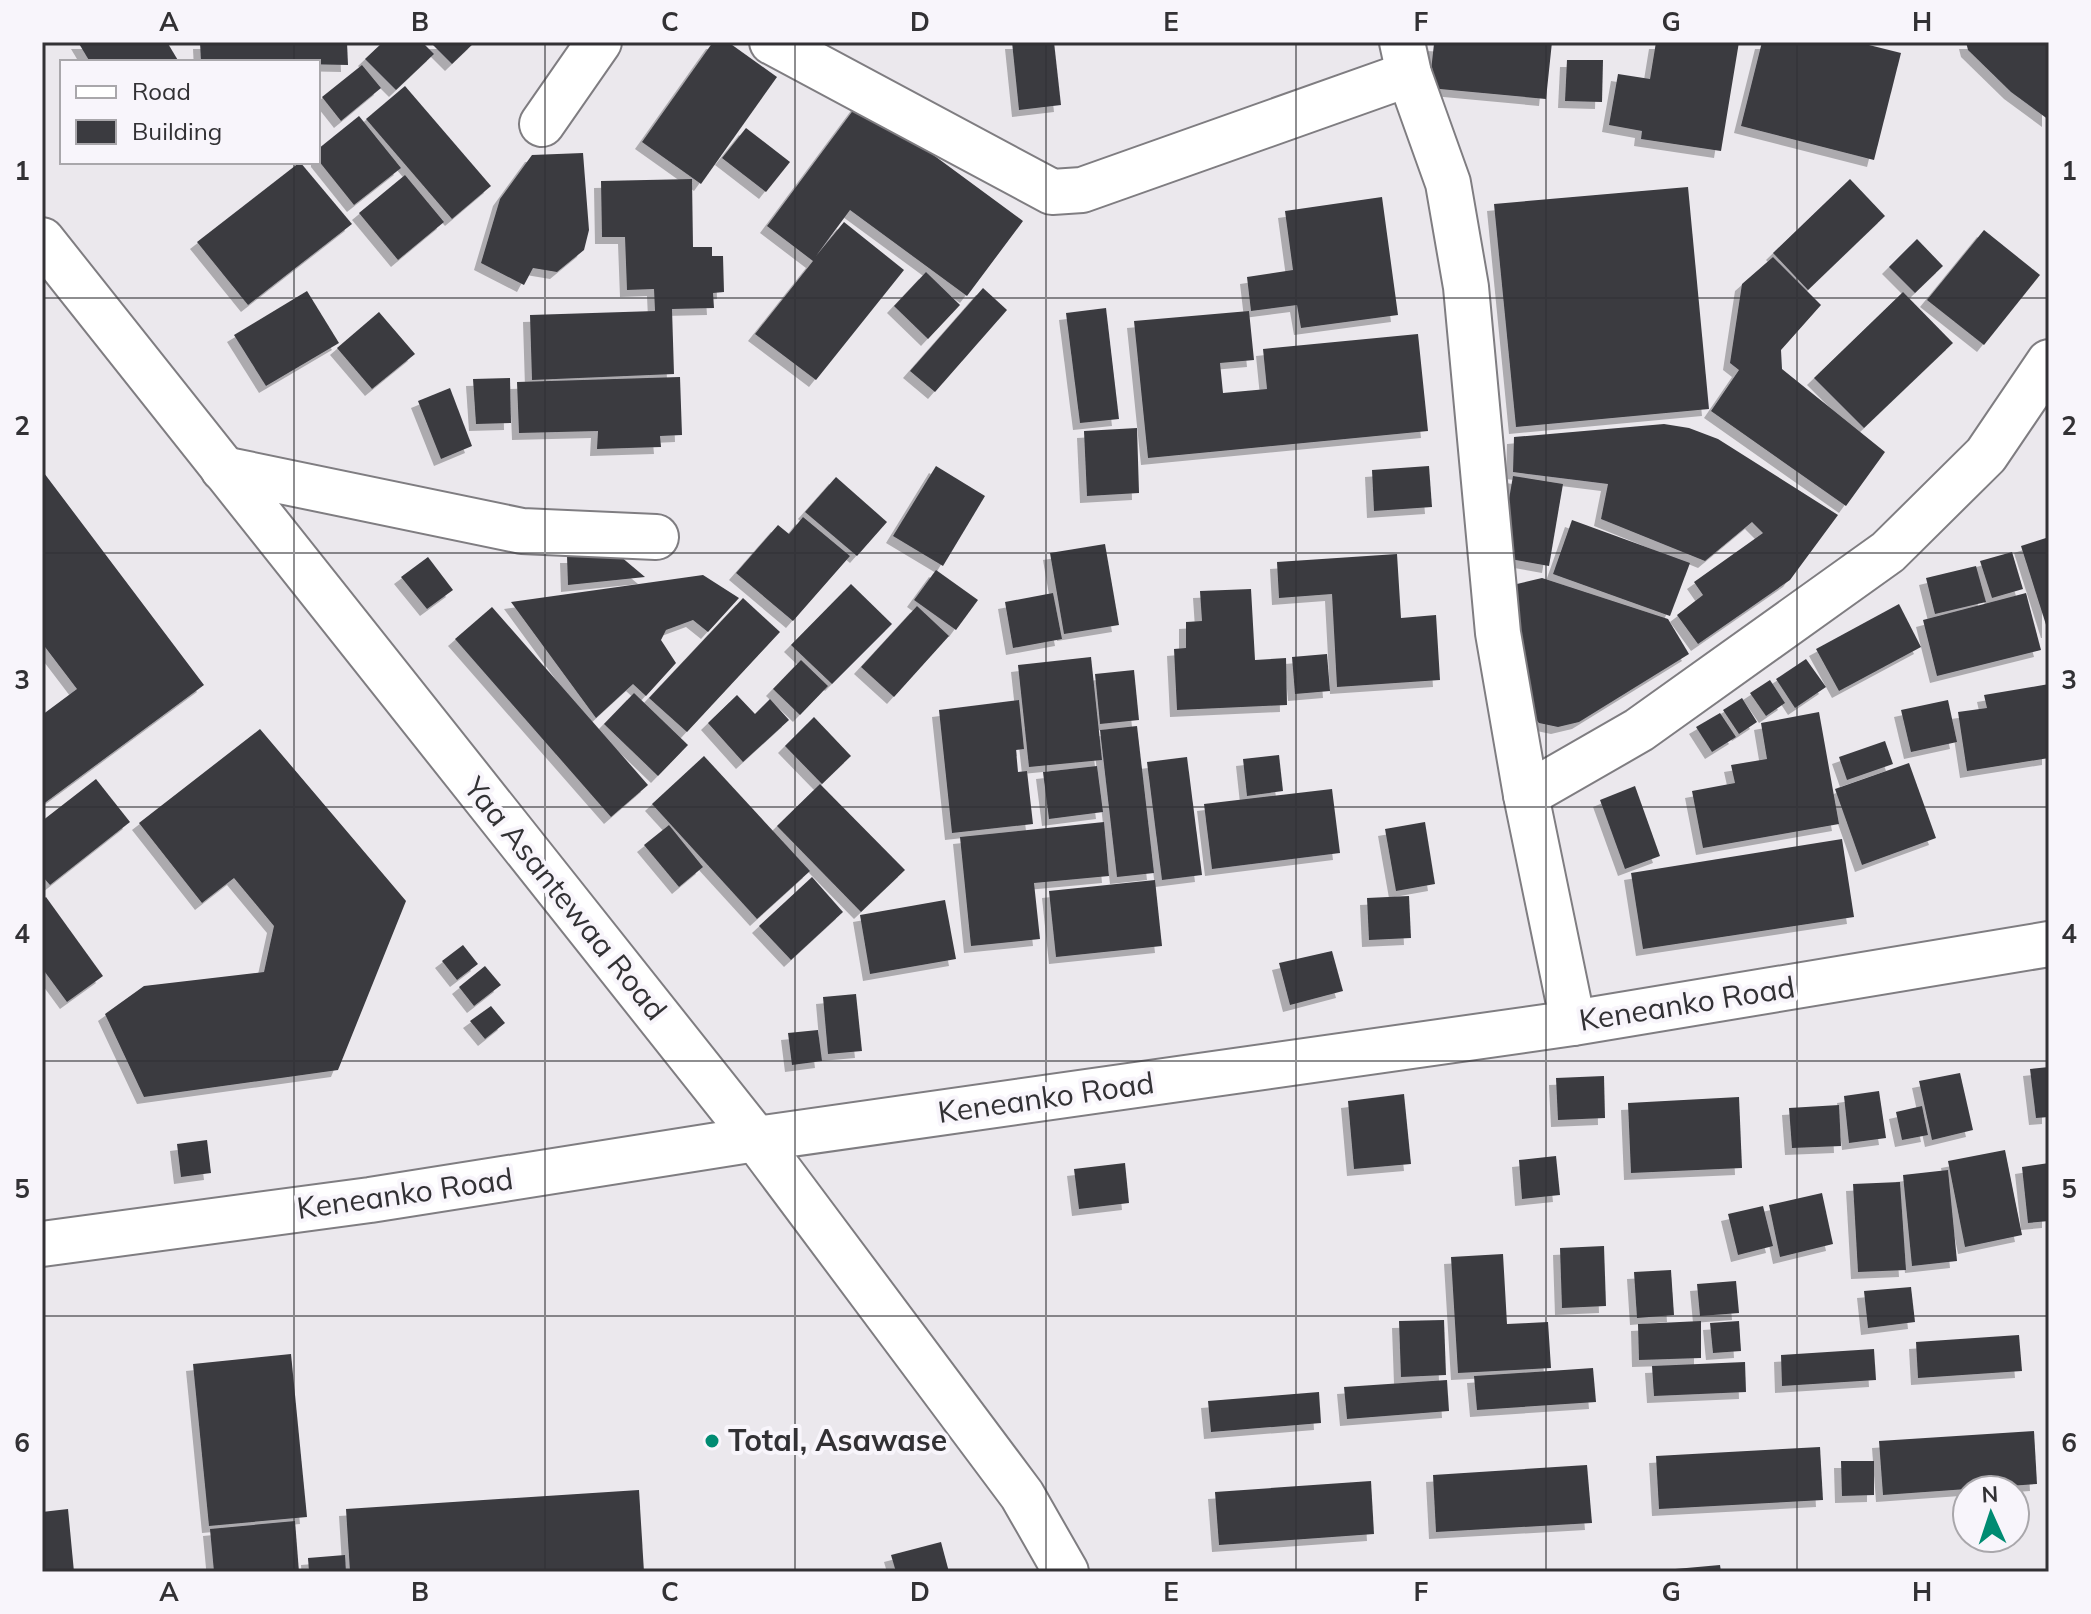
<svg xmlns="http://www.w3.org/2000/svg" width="2091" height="1614" font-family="Mulish,sans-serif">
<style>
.building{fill:#3b3b40;filter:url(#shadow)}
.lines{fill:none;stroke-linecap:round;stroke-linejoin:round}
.minor-casing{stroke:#7f7d81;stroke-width:48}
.tertiary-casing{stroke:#7f7d81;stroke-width:48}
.minor{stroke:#fff;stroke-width:44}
.tertiary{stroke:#fff;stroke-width:44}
.grid{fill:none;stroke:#323134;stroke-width:2;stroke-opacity:0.55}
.poi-dot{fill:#008b72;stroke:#f8f5fb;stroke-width:3}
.labels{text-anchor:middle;stroke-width:8;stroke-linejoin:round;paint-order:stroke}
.street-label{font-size:30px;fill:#323134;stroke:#f8f5fb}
.poi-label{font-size:30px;font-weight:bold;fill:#323134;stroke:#f8f5fb;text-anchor:start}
.neatline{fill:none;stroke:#323134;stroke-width:3}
.grid-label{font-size:26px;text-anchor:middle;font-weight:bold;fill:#323134}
</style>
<defs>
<filter id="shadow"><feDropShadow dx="-7" dy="7" stdDeviation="0" flood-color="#0004"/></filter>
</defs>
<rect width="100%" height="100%" fill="#ebe8ed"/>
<g class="building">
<path d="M78 42H167L179 62H90Z"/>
<path d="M200 42H347L348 65 201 62Z"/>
<path d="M383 42H422L434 54 396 90 365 59Z"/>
<path d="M430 42H475L452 64Z"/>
<path d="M713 42H728L777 77 701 184 642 142Z"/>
<path d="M1012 42H1054L1061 105 1019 110Z"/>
<path d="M1452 42H1552L1546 99 1429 88 1434 44 1452 45Z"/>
<path d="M1656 42H1739L1721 151 1641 139 1642 131 1609 125 1618 74 1650 79Z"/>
<path d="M1762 42H1857L1901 53 1874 160 1741 126Z"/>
<path d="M1966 42H2049V120L2011 92 1968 50Z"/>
<path d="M1567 60H1603L1602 102 1565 101Z"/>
<path d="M362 65 381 88 341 121 322 97Z"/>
<path d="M405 86 491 186 452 219 366 119Z"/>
<path d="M860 101 1023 221 967 296 850 210 816 256 844 222 904 270 816 380 755 334 813 261 767 226Z"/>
<path d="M359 116 401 168 354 205 318 160V149Z"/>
<path d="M746 128 790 162 766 192 722 158Z"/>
<path d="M583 153 589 230 584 250 557 272 533 268 524 285 481 263 500 199 532 155Z"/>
<path d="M300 162 352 224 248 305 197 242Z"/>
<path d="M405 175 444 222 398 260 359 213Z"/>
<path d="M692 179 693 247H712V256H723L724 292 713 293 714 308 672 309 674 374 532 380 530 315 655 311 654 289 627 290 625 237H602L601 181Z"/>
<path d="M1850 179 1885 216 1808 290 1773 253Z"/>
<path d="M1688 187 1709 409 1516 427 1494 204Z"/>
<path d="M1382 197 1398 315 1301 328 1297 305 1251 311 1247 277 1293 270 1285 211Z"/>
<path d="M1984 230 2040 275 1984 345 1927 300Z"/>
<path d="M1917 239 1943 266 1915 293 1889 267Z"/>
<path d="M1773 257 1821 305 1781 350 1782 369 1885 452 1846 506 1711 411 1739 370 1730 363 1742 284Z"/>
<path d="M926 272 960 305 928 339 894 306Z"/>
<path d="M983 288 1007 310 935 392 910 371Z"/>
<path d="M307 291 339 343 266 386 234 335Z"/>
<path d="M1903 292 1953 343 1864 428 1814 378Z"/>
<path d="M1106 308 1119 419 1080 423 1066 313Z"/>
<path d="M1249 311 1254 360 1220 363 1223 393 1267 389 1263 349 1418 334 1428 431 1148 458 1134 321Z"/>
<path d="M379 312 415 354 372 389 337 348Z"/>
<path d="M680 377 682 435 660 436 661 447 597 449 598 431 519 433 517 382Z"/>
<path d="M510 378 511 423 476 424 473 379Z"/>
<path d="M450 388 472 446 441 459 418 401Z"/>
<path d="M1664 424 1689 428 1718 439 1838 515 1790 580 1698 644 1677 615 1703 595 1694 582 1763 533 1752 522 1705 561 1601 519 1608 484 1513 472 1514 437Z"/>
<path d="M1137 428 1139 493 1087 496 1084 431Z"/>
<path d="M936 466 985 496 943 566 893 536Z"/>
<path d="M1429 466 1432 507 1374 511 1372 470Z"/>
<path d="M44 473 204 685 42 805V715L77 689 42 643Z"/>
<path d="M1513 476 1563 484 1549 566 1499 557Z"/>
<path d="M836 477 887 522 857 556 805 512Z"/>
<path d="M803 517 850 556 793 621 736 573 778 525 789 534Z"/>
<path d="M1572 520 1690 563 1670 616 1553 574Z"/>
<path d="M2049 537V631H2048L2021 546Z"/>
<path d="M1105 544 1119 625 1064 634 1050 553Z"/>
<path d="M2012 552 2023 589 1992 598 1980 561Z"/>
<path d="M1397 554 1401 618 1436 615 1440 680 1337 687 1332 594 1279 598 1277 562Z"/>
<path d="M567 556H620L645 577 568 585Z"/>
<path d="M428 557 453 590 427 609 401 577Z"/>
<path d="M1976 566 1986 602 1935 614 1926 578Z"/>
<path d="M936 570 978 600 956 630 914 600Z"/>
<path d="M703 575 739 598 708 632 693 620 666 630 661 640 676 663 646 696 633 684 596 718 511 602Z"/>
<path d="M1542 578 1668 619 1689 654 1579 722 1558 727 1539 723 1522 705 1504 587Z"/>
<path d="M851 584 892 624 832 684 791 645Z"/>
<path d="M1251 589 1255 660 1286 658 1287 705 1177 710 1174 649 1186 648V622L1202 621 1200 591Z"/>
<path d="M1053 593 1062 639 1013 648 1005 602Z"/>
<path d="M2026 593 2041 650 1937 676 1923 620Z"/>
<path d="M743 598 780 632 687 732 649 698Z"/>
<path d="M1899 604 1921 647 1839 691 1816 649Z"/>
<path d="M917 606 949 636 894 697 861 667Z"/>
<path d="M492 607 648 785 611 817 455 639Z"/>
<path d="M1327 654 1330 691 1295 694 1292 657Z"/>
<path d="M1091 657 1102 760 1029 767 1018 665Z"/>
<path d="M1806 659 1826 687 1795 708 1776 679Z"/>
<path d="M801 660 828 686 800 715 773 689Z"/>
<path d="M1134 670 1139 720 1100 724 1095 674Z"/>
<path d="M1770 680 1785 703 1766 716 1750 693Z"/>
<path d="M2049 684V758L1967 771 1958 712 1987 708 1984 695Z"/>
<path d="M634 693 688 745 658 776 604 724Z"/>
<path d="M737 695 755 714 770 699 789 720 743 762 708 723Z"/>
<path d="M1742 698 1757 722 1739 734 1723 710Z"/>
<path d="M1019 700 1024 749 1016 750 1018 772 1027 771 1033 824 952 833 939 710Z"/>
<path d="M1948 700 1957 742 1911 752 1901 710Z"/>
<path d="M1819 712 1839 824 1703 848 1692 791 1735 783 1731 765 1767 759 1761 723Z"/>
<path d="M1720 713 1736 737 1712 752 1696 727Z"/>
<path d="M814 717 851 756 822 784 785 746Z"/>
<path d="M1137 726 1154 873 1117 877 1100 730Z"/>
<path d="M260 729 406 901 338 1070 144 1097 105 1014 144 986 264 972 274 926 234 878 202 903 139 823Z"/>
<path d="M1885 741 1893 764 1847 780 1839 757Z"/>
<path d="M1279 755 1283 791 1247 796 1243 759Z"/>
<path d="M704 756 810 871 757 919 652 804Z"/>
<path d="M1187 757 1202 875 1162 880 1147 762Z"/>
<path d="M1909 763 1936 838 1862 865 1835 789Z"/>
<path d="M1097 766 1103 812 1049 819 1043 772Z"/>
<path d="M96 779 130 822 50 885 42 876V821Z"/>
<path d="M820 784 905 870 861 912 777 826Z"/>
<path d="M1635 786 1660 856 1625 869 1600 800Z"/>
<path d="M1332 789 1340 853 1212 869 1204 804Z"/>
<path d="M1104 822 1109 876 1034 883 1040 939 971 946 960 837Z"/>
<path d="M1425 822 1435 884 1396 891 1385 829Z"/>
<path d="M669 825 703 867 679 887 644 845Z"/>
<path d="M1842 839 1854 917 1643 949 1631 873Z"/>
<path d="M812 877 843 912 791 960 759 926Z"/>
<path d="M1155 880 1162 946 1056 957 1049 891Z"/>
<path d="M1409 896 1411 938 1369 940 1367 898Z"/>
<path d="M46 897 103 976 67 1002 42 968V900Z"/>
<path d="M945 900 956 959 870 974 860 915Z"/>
<path d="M463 945 478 964 457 980 442 961Z"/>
<path d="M1332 951 1343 991 1290 1005 1279 963Z"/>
<path d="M485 966 501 985 474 1006 459 987Z"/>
<path d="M856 994 862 1051 828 1054 823 997Z"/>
<path d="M491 1006 505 1023 485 1039 470 1021Z"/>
<path d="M818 1030 822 1061 792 1065 788 1033Z"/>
<path d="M2049 1067V1117L2036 1118 2030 1069Z"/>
<path d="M1960 1073 1973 1130 1932 1140 1919 1081Z"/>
<path d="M1604 1076 1605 1118 1558 1120 1556 1078Z"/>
<path d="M1879 1091 1886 1138 1849 1143 1844 1096Z"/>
<path d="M1404 1094 1411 1164 1354 1169 1348 1101Z"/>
<path d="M1739 1097 1742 1168 1631 1173 1628 1103Z"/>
<path d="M1839 1105 1841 1146 1792 1148 1789 1108Z"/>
<path d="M1922 1106 1928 1135 1902 1140 1896 1112Z"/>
<path d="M207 1140 211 1173 181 1177 177 1144Z"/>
<path d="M2005 1150 2022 1235 1965 1247 1948 1161Z"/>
<path d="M1556 1156 1560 1195 1522 1199 1519 1160Z"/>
<path d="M1125 1163 1129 1203 1079 1209 1074 1169Z"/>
<path d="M2049 1163V1221L2028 1223 2022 1167Z"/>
<path d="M1948 1170 1957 1261 1912 1266 1903 1175Z"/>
<path d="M1900 1182 1906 1270 1858 1272 1853 1184Z"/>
<path d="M1822 1193 1833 1244 1780 1257 1769 1205Z"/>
<path d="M1763 1206 1773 1246 1738 1255 1728 1214Z"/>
<path d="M1604 1246 1606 1306 1562 1308 1560 1248Z"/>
<path d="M1503 1254 1507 1324 1548 1322 1551 1368 1458 1373 1451 1257Z"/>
<path d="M1671 1270 1674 1315 1637 1318 1634 1272Z"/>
<path d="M1736 1281 1739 1313 1700 1316 1697 1284Z"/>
<path d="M1911 1287 1915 1322 1868 1328 1864 1291Z"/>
<path d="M1444 1320 1446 1375 1401 1377 1399 1321Z"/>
<path d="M1701 1321V1358L1639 1360 1638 1324Z"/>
<path d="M1739 1321 1741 1351 1713 1353 1710 1323Z"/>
<path d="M2019 1335 2022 1371 1918 1378 1916 1342Z"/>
<path d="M1874 1349 1876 1380 1782 1386 1781 1355Z"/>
<path d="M291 1354 307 1517 209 1526 193 1364Z"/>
<path d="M1745 1362 1746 1392 1654 1396 1652 1366Z"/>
<path d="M1593 1368 1596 1402 1477 1410 1474 1376Z"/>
<path d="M1447 1380 1449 1411 1347 1419 1344 1387Z"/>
<path d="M1319 1392 1321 1423 1211 1432 1208 1401Z"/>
<path d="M2034 1431 2037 1484 1883 1495 1879 1441Z"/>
<path d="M1820 1447 1823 1500 1659 1509 1656 1456Z"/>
<path d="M1841 1461H1874V1495L1842 1496Z"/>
<path d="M1587 1465 1592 1523 1436 1532 1433 1475Z"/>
<path d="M1371 1481 1374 1534 1219 1545 1215 1492Z"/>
<path d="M639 1490 644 1572H350L346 1509Z"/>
<path d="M68 1509 74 1572H42V1512Z"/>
<path d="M295 1521 299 1572H214L210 1529Z"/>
<path d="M941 1542 949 1572H896L891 1555Z"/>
<path d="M345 1555 346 1572H309L308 1558Z"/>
<path d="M1720 1565 1721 1572H1665L1664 1570Z"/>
</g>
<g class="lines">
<g class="minor-casing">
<g id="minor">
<path d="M772 42 1052 192 1082 190 1409 74"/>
<path d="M1402 42 1409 74 1448 183 1466 287 1498 633 1526 795"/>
<path d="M542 124 599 42"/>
<path d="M223 469 522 531 656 537"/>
<path d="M1573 1023 1526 795 1639 730 1888 552 1986 455 2049 362"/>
</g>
</g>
<g class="tertiary-casing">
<g id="tertiary">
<path d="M42 240 756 1139 1022 1495 1066 1572"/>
<path d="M42 1244 370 1200 756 1139 1573 1023 2049 944"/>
</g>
</g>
<use href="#minor" class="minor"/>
<use href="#tertiary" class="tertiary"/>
</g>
<path class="grid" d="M294 42V62M545 42V1572M795 42V1572M1046 42V1572M1296 42V1572M1546 42V1572M1797 42V1572M294 162V1572M42 298H2049M42 553H2049M42 807H2049M42 1061H2049M42 1316H2049"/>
<circle class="poi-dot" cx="712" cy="1441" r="8"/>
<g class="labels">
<g class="street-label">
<text transform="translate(565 899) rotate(51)" y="10">Yaa Asantewaa Road</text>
<text transform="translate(1687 1004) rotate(-9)" y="10">Keneanko Road</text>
<text transform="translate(1046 1098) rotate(-8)" y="10">Keneanko Road</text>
<text transform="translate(405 1194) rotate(-8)" y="10">Keneanko Road</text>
</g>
<g class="poi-label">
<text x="728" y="1451">Total, Asawase</text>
</g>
</g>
<rect width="2091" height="1614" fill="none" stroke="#f8f5fb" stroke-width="88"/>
<rect x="60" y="60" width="260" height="104" fill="#f8f5fb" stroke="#a9a7ab" stroke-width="2"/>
<rect x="76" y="86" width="40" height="12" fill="#ffffff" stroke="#a9a7ab" stroke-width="2"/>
<text x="132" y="100" font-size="24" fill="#323134">Road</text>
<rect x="76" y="120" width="40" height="24" fill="#3b3b40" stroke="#a9a7ab" stroke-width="2"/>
<text x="132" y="140" font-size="24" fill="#323134">Building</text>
<g transform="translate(1991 1514) rotate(357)"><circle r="38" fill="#f8f5fb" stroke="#a9a7ab" stroke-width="2"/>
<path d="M0-6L14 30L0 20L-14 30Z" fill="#008b72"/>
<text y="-12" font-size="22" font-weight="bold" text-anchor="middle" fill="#323134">N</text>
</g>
<rect x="44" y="44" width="2003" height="1526" class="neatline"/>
<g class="grid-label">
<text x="169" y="31">A</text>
<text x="420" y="31">B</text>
<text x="670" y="31">C</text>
<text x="920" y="31">D</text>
<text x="1171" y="31">E</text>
<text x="1421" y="31">F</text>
<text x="1671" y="31">G</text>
<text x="1922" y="31">H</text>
<text x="22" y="180">1</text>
<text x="2069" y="180">1</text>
<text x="22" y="435">2</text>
<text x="2069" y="435">2</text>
<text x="22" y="689">3</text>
<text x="2069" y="689">3</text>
<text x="22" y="943">4</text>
<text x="2069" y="943">4</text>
<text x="22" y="1198">5</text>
<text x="2069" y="1198">5</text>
<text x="22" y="1452">6</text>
<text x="2069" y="1452">6</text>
<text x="169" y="1601">A</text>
<text x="420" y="1601">B</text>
<text x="670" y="1601">C</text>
<text x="920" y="1601">D</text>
<text x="1171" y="1601">E</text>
<text x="1421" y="1601">F</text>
<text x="1671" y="1601">G</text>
<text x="1922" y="1601">H</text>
</g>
</svg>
